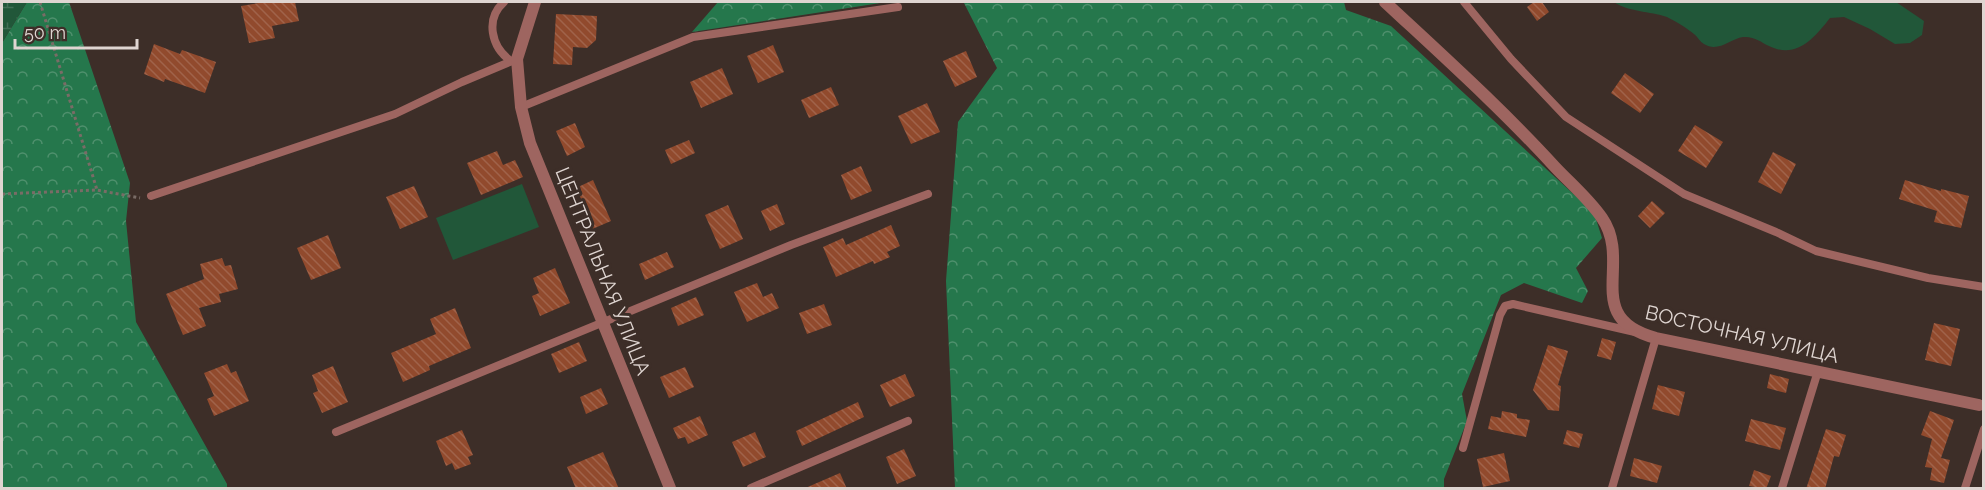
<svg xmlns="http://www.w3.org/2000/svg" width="1985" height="490" font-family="Raleway,sans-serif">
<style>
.grass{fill:#215739}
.forest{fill:url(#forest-crowns)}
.wetland{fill:url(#wetland-marsh)}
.building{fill:url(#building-back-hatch)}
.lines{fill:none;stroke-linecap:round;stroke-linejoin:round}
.path{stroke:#796c66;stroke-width:3;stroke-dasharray:3 3;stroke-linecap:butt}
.lane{stroke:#9e6560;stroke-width:8}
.street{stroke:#9e6560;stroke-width:12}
.labels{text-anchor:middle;stroke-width:6;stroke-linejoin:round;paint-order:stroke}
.street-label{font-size:20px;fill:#dfd5d1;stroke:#3d2e28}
</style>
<defs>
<pattern id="forest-crowns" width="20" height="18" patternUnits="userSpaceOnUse" patternTransform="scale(1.5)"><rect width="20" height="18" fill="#25774c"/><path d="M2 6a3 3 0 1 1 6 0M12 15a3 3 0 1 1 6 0" fill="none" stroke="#4f906d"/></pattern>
<pattern id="wetland-marsh" width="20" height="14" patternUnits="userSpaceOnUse" patternTransform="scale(1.5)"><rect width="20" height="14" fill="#215739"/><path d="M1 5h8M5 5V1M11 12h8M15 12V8" fill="none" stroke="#416e55"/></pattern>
<pattern id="building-back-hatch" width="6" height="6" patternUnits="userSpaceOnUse" patternTransform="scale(1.5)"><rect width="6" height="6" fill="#914a2d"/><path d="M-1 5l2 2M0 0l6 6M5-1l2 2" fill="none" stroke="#a0634a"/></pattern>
</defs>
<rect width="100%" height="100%" fill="#3d2e28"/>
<g class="grass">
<path d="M1614 2H1896L1924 21 1922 35 1910 43 1895 44 1870 29 1844 17 1830 18C1815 37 1797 60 1769 46 1761 42 1754 36 1743 37 1730 39 1718 53 1704 44 1700 42 1698 37 1694 34 1687 28 1675 21 1667 17 1650 11 1628 12 1614 2Z"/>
<path d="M522 184 539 227 453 260 436 218Z"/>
</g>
<g class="forest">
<path d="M27 2H69L130 183 126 221 136 322 227 484V488H2V43Z"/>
<path d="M718 2H887L692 32Z"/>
<path d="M921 2H1344L1346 10 1391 26 1594 213 1602 238 1576 268 1588 291 1582 303 1524 283 1501 295 1462 394 1467 421 1444 479V488H955L946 281 958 122 997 68 964 3Z"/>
</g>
<path class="wetland" d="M2 2H27L2 43Z"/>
<g class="building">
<path d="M264 2H295L299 21 272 26 275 38 249 43 241 6Z"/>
<path d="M1534 2H1542L1549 12 1537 21 1527 7Z"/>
<path d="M556 14 597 16 596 40 587 48 573 47 572 65 553 64Z"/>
<path d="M154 44 180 54 182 50 216 62 205 93 165 79 164 82 144 74Z"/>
<path d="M773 45 784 72 758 83 747 56Z"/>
<path d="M966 51 977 77 955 87 943 61Z"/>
<path d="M722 68 733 94 701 108 690 82Z"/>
<path d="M1625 73 1654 94 1640 113 1611 93Z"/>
<path d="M831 87 839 105 809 118 801 100Z"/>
<path d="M927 103 940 132 911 144 898 116Z"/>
<path d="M575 123 585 147 567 156 556 131Z"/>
<path d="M1695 125 1723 142 1706 168 1678 151Z"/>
<path d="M689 140 695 153 671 164 665 150Z"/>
<path d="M497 151 503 165 515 160 523 177 481 195 467 163Z"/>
<path d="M1773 152 1796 164 1781 194 1758 182Z"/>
<path d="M861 166 872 191 851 200 841 175Z"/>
<path d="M593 180 611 221 590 230 584 216 588 214 576 188Z"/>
<path d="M1905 180 1941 191V189L1969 196 1961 228 1934 222 1937 211 1899 199Z"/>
<path d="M414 186 428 217 400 229 386 197Z"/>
<path d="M1652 201 1665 213 1650 228 1638 216Z"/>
<path d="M777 204 785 224 770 231 761 211Z"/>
<path d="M728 205 743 239 720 249 705 215Z"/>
<path d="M891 225 900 246 887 252 890 257 874 264 873 261 836 277 823 247 843 238 846 245Z"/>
<path d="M328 235 341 268 311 280 297 248Z"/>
<path d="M667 252 674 267 645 280 639 264Z"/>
<path d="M222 258 225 266 231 265 238 289 219 294 221 302 199 308 206 326 183 335 166 294 204 279 200 264Z"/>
<path d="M555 268 570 303 540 316 532 296 539 293 533 278Z"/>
<path d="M757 283 763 297 772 293 779 308 747 322 734 292Z"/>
<path d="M696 297 704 315 678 326 671 308Z"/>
<path d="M824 304 832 325 807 334 799 313Z"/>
<path d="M455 308 471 348 429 366 430 370 403 382 391 353 436 334 430 319Z"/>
<path d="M1934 323 1960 329 1951 366 1925 360Z"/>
<path d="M1602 338 1616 342 1611 360 1597 356Z"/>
<path d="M579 342 587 361 559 373 551 354Z"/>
<path d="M1548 345 1568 351 1558 385 1561 386 1559 411 1548 410 1533 390Z"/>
<path d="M227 364 231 373 236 371 249 401 214 416 207 399 214 396 204 373Z"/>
<path d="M333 366 348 402 322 413 313 393 318 391 312 375Z"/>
<path d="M685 367 694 387 669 398 660 377Z"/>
<path d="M905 374 915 396 890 407 880 385Z"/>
<path d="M1770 374 1789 379 1786 393 1767 388Z"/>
<path d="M1658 385 1685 392 1679 416 1652 409Z"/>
<path d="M601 388 608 404 586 414 580 397Z"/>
<path d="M858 402 864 417 802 446 796 431Z"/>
<path d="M1502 411 1517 414V418L1530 420 1526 437 1488 429 1491 416 1501 418Z"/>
<path d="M1930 411 1954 420 1941 458 1950 460 1944 483 1930 480 1932 468 1925 467 1932 439 1921 435Z"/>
<path d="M700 416 708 435 688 444 685 437 678 439 673 428Z"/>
<path d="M1751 419 1786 428 1780 450 1745 441Z"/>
<path d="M1826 429 1846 435 1839 457 1834 456 1825 489H1806Z"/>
<path d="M462 430 473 455 468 457 471 464 455 470 452 463 446 466 436 441Z"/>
<path d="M1567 430 1583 434 1579 448 1563 444Z"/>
<path d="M755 432 766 457 743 467 732 442Z"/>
<path d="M904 449 916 476 897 484 886 457Z"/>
<path d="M603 452 619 489H576L567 467Z"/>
<path d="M1504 453 1510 481 1483 487 1477 459Z"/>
<path d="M1634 458 1662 466 1657 483 1630 476Z"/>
<path d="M1754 470 1771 476 1766 489 1749 486Z"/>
<path d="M840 473 847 489H803Z"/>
</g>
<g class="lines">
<g class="path">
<path d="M40 2 97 190"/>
<path d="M2 194 97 190 140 198"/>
</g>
<g class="lane">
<path d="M504 2C485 19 491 47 511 61"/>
<path d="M1464 2 1511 59 1566 117 1684 194 1776 232 1816 251 1928 278 1984 287"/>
<path d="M521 107 693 37 898 7"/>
<path d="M151 196 395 114 462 82 517 59"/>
<path d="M336 432 791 245 928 194"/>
<path d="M1463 448 1500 315 1505 306 1513 304 1635 332"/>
<path d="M751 488 908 421"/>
<path d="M1612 488 1656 338"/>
<path d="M1782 488 1818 371"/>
<path d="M1965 488 1984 429"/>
</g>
<g class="street">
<path d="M535 2 517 59 521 107 530 143 670 488"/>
<path d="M1385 2C1443 56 1502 109 1555 167 1570 183 1589 199 1602 218 1633 263 1581 318 1656 338L1979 405"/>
</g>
</g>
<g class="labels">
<g class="street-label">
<text transform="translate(603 271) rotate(68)" y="7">ЦЕНТРАЛЬНАЯ УЛИЦА</text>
<text transform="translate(1742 334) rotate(13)" y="7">ВОСТОЧНАЯ УЛИЦА</text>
</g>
</g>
<rect width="1985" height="490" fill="none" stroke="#dfd5d1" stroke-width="6"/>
<path d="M15 39v9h122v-9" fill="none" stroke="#dfd5d1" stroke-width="3"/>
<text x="24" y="39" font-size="18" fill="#dfd5d1" stroke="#3d2e28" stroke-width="4.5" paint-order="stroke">50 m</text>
</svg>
